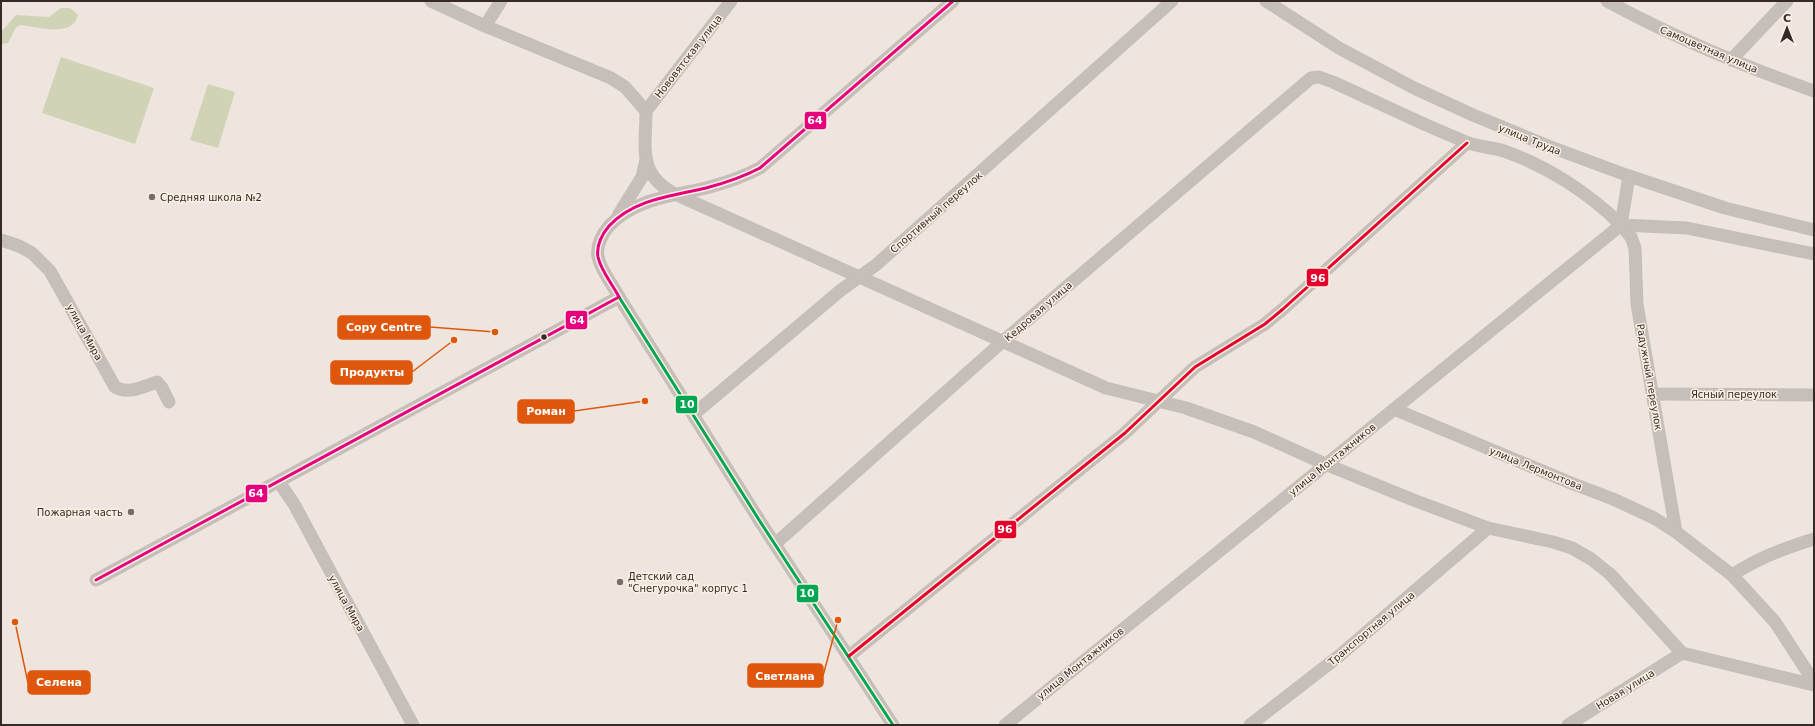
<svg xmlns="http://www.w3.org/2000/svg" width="1815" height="726" font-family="'DejaVu Sans',sans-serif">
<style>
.green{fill:#d0d3b6}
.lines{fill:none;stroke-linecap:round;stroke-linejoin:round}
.street{stroke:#c6beb8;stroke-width:13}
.bus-1-casing{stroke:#fbf0e4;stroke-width:6}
.bus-2-casing{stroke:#fbf0e4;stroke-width:6}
.bus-3-casing{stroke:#fbf0e4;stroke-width:6}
.bus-1{stroke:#00a651;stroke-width:3}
.bus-2{stroke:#e5007d;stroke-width:3}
.bus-3{stroke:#e4002b;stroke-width:3}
.poi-dot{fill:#776c66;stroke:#fbf0e4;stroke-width:1.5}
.bus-dot{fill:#372a26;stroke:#fbf0e4;stroke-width:1.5}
.labels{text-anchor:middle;stroke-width:3;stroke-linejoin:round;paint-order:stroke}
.street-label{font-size:10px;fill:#372a26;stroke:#fbf0e4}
.poi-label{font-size:10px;fill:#372a26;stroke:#fbf0e4;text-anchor:start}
.leader{fill:none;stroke:#df570d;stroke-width:1.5}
.callout-dot{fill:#df570d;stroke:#fbf0e4;stroke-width:1.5}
.callout{fill:#df570d;stroke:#df570d;stroke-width:1.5}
.callout-label{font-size:11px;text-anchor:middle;font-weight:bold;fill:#fff}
.line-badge{stroke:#fbf0e4;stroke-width:1.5}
.badge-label{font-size:11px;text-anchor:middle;font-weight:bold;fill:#fff}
</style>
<rect width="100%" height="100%" fill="#eee6de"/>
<g class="green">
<path d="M61 8H70L78 15C73 38 37 27 21 25L16 27 8 43 1 44V32L16 15 49 17Z"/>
<path d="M61 57 154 88 135 144 42 113Z"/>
<path d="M208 84 235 92 218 148 190 140Z"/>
</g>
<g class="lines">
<g class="street">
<path d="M431 1 485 26 611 78 625 87 646 111C646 148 637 174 675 194L1106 388 1186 408 1254 432 1325 464 1411 499 1488 528 1553 542 1572 548 1591 559 1610 574 1682 653 1814 685"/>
<path d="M1266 1 1339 48 1414 88 1473 115 1548 146 1629 176 1725 208 1814 230"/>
<path d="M1607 1C1673 37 1743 66 1814 91"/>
<path d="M485 26 501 1"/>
<path d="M1731 60 1787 1"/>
<path d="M646 111 731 1"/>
<path d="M619 214 642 177 646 160"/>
<path d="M1621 225 1631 237 1635 248 1637 304 1676 532"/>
<path d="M1 240 19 246 32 253 50 271 115 387C128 395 144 386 157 382L162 388 169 402"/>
<path d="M619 297 761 523 893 725"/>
<path d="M1653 394 1814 395"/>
<path d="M1394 409 1571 483 1613 499 1654 518 1676 532 1732 575 1775 622 1814 682"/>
<path d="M694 414 841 290 876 265 1172 1"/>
<path d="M279 482 294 504 413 725"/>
<path d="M775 544 1002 342 1311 78 1319 77 1333 82C1377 102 1421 124 1466 142 1478 147 1492 147 1504 151 1547 166 1589 193 1621 225L1687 228 1814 254"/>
<path d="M1732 575C1760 557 1783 549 1814 539"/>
<path d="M96 580 619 297C613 285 601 271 598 257 596 246 602 234 609 226 634 199 672 196 706 188 725 183 743 177 760 168L953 1"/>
<path d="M849 656 1125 433 1195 367 1265 324 1283 309 1467 143"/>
<path d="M1005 725 1621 225 1629 176"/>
<path d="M1250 725 1339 656 1488 528"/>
<path d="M1568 725 1682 653"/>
</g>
<g class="bus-1-casing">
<path id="bus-1" d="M619 297 761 523 893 725"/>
</g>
<g class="bus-2-casing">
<path id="bus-2" d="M96 580 619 297C613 285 601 271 598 257 596 246 602 234 609 226 634 199 672 196 706 188 725 183 743 177 760 168L953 1"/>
</g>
<g class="bus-3-casing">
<path id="bus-3" d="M849 656 1125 433 1195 367 1265 324 1283 309 1467 143"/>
</g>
<use href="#bus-1" class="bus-1"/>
<use href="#bus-2" class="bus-2"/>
<use href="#bus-3" class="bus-3"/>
</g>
<g class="poi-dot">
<circle cx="152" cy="197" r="4"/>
<circle cx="131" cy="512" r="4"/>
<circle cx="620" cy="582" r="4"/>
</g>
<circle class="bus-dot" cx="544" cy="337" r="3.5"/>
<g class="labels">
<g class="street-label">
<text transform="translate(1709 49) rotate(23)" y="4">Самоцветная улица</text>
<text transform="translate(688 56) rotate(-52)" y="4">Нововятская улица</text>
<text transform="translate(1530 139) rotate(22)" y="4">улица Труда</text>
<text transform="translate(936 212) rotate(-41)" y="4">Спортивный переулок</text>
<text transform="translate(1038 311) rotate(-41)" y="4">Кедровая улица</text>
<text transform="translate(85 332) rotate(61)" y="4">улица Мира</text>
<text transform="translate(1650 377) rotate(80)" y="4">Радужный переулок</text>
<text x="1734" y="398">Ясный переулок</text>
<text transform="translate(1332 459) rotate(-39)" y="4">улица Монтажников</text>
<text transform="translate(1536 468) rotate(22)" y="4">улица Лермонтова</text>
<text transform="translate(347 603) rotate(61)" y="4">улица Мира</text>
<text transform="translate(1371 628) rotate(-40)" y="4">Транспортная улица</text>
<text transform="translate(1080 663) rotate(-39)" y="4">улица Монтажников</text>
<text transform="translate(1625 689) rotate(-32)" y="4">Новая улица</text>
</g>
<g class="poi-label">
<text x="160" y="201">Средняя школа №2</text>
<text x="123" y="516" text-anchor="end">Пожарная часть</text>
<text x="628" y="580">Детский сад<tspan x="628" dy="12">"Снегурочка" корпус 1</tspan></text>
</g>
</g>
<path class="leader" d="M495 332L430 327M454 340L412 372M645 401L574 411M838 620L823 676M15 622L28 683"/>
<g class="callout-dot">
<circle cx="495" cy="332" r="4"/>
<circle cx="454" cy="340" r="4"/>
<circle cx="645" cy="401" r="4"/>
<circle cx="838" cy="620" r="4"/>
<circle cx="15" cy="622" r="4"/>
</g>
<g class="callout">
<rect x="338" y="316" width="92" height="23" rx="4"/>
<rect x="331" y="361" width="81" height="23" rx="4"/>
<rect x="518" y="400" width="56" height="23" rx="4"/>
<rect x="748" y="664" width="75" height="23" rx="4"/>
<rect x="28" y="671" width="62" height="23" rx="4"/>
</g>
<g class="callout-label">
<text x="384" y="331">Copy Centre</text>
<text x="372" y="376">Продукты</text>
<text x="546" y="415">Роман</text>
<text x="785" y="680">Светлана</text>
<text x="59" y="686">Селена</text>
</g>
<g class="line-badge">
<rect x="804" y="111" width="23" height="19" rx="4" fill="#e5007d"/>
<rect x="1306" y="268" width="23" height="19" rx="4" fill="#e4002b"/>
<rect x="565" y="310" width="23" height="20" rx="4" fill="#e5007d"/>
<rect x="675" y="395" width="23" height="19" rx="4" fill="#00a651"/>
<rect x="245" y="484" width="23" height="19" rx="4" fill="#e5007d"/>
<rect x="994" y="520" width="23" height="19" rx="4" fill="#e4002b"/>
<rect x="796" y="584" width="23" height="19" rx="4" fill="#00a651"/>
</g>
<g class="badge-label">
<text x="815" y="124">64</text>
<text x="1318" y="282">96</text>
<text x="577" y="324">64</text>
<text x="687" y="408">10</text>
<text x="256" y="497">64</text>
<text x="1005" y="533">96</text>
<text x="807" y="597">10</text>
</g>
<rect width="1815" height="726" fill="none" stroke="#372a26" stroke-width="4"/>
<g transform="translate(1787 28)" stroke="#fbf0e4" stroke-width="3" paint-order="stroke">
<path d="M0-3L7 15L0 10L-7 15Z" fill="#372a26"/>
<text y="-6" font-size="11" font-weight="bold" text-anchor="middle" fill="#372a26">С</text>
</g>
</svg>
